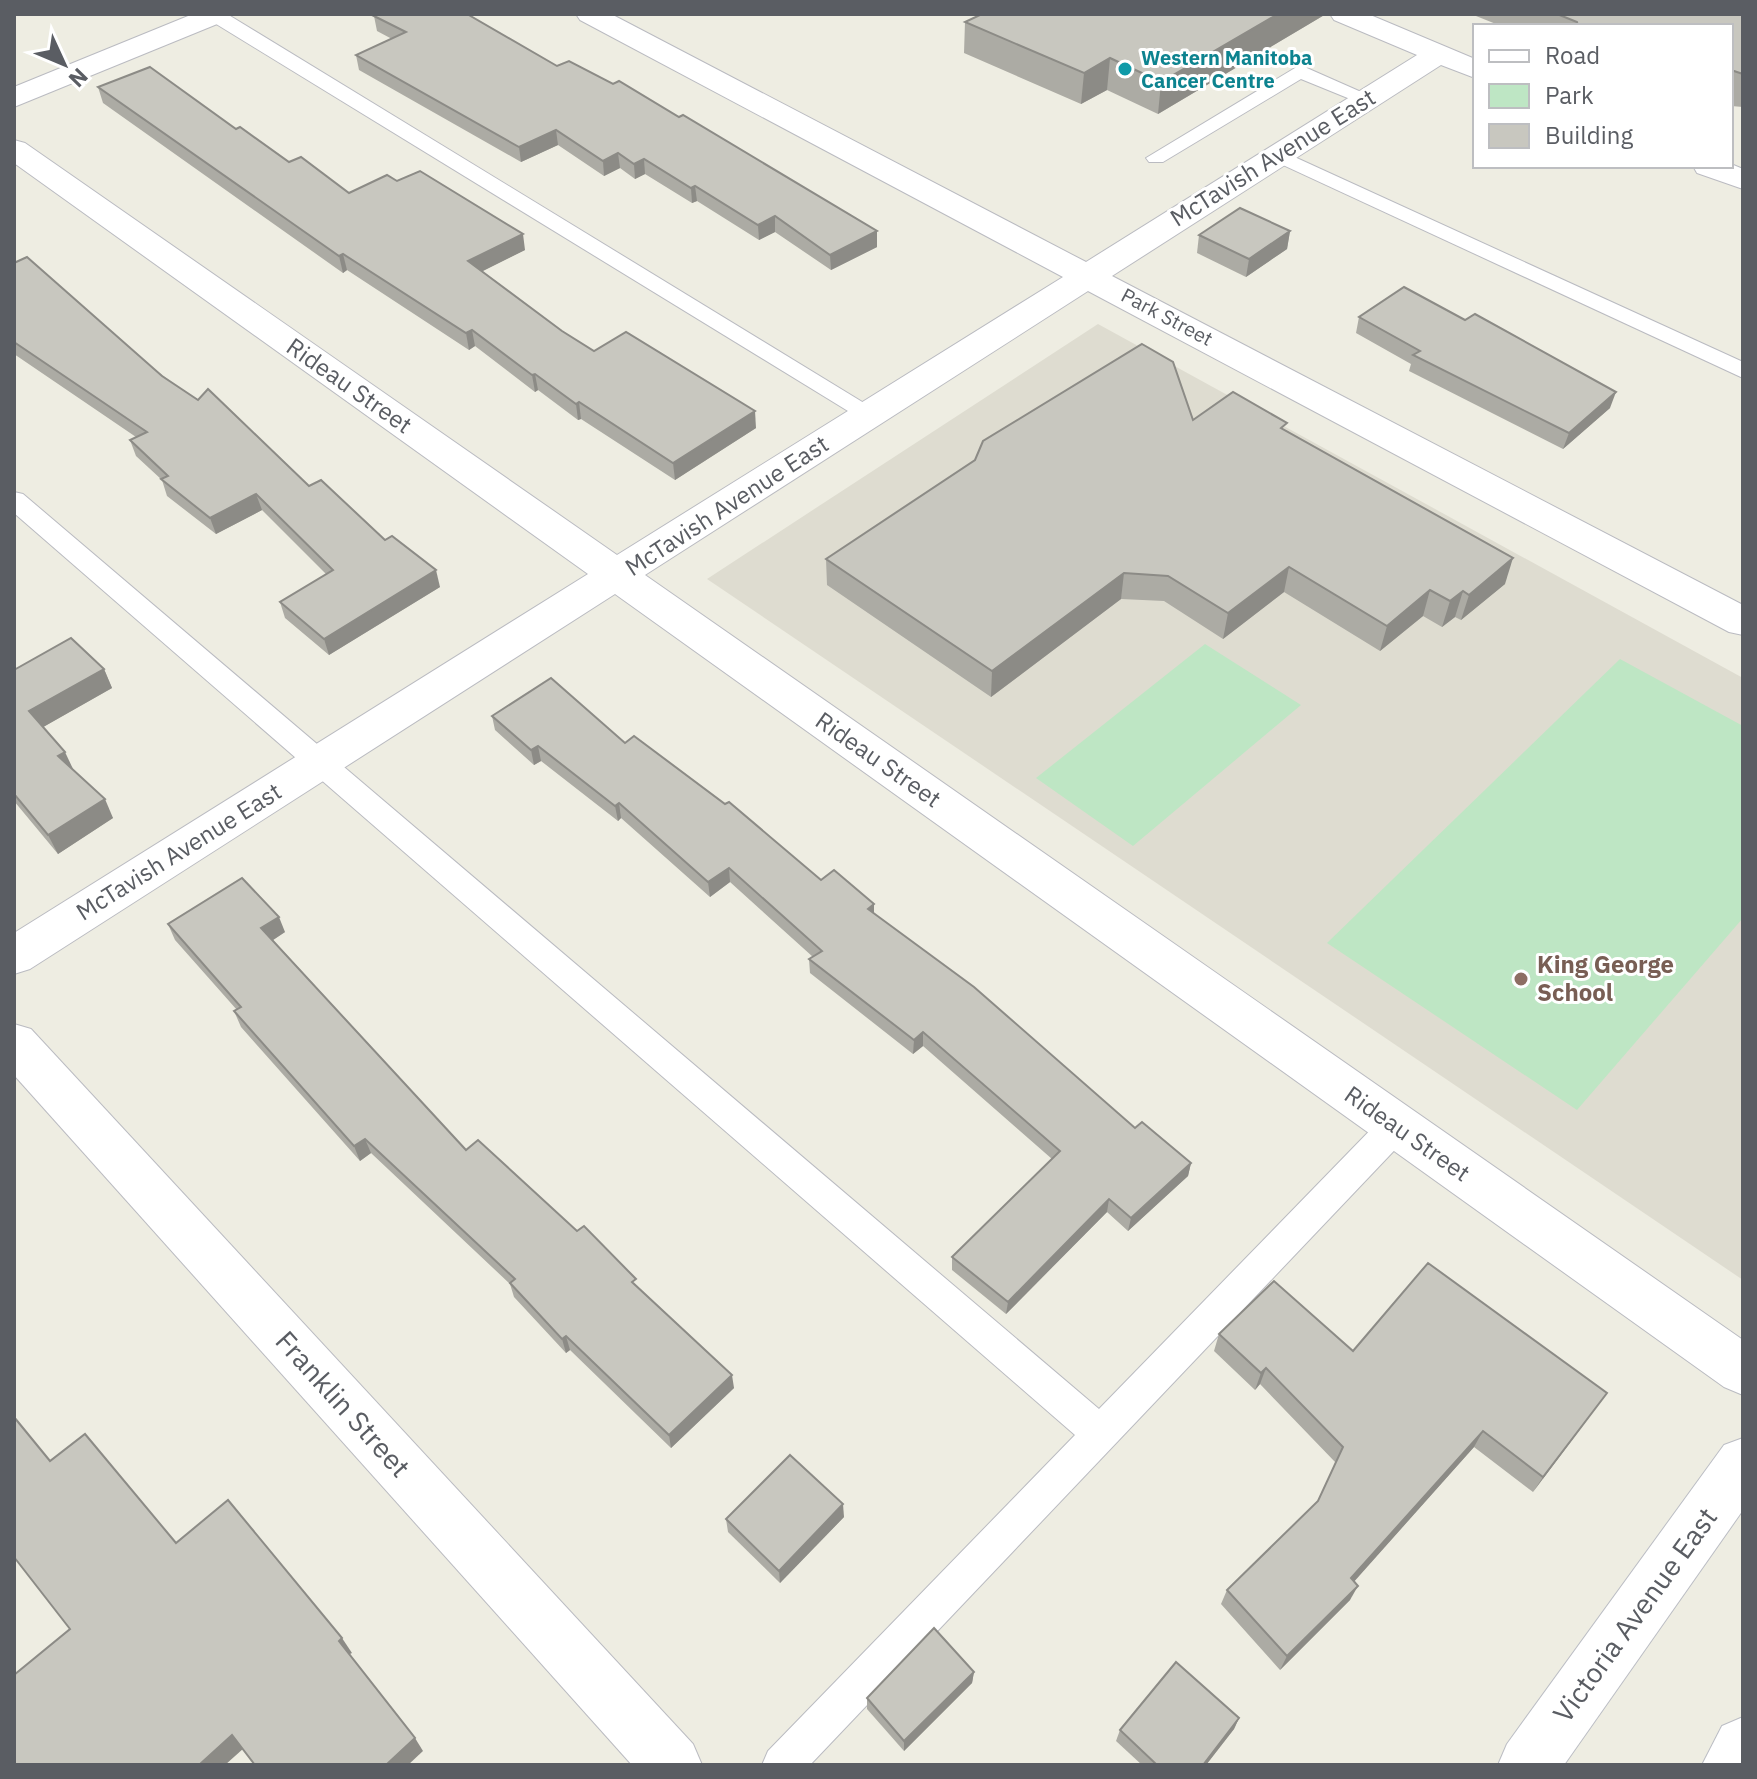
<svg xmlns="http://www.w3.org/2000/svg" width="1757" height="1779" font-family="'IBM Plex Sans',sans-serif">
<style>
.education{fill:#dedcd0}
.green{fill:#bee6c4}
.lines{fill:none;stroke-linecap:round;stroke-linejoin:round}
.lane-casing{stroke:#babbc1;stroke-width:2}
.street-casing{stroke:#babbc1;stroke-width:2}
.secondary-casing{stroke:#bbbdc4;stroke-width:2}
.lane{fill:#fff;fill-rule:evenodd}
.street{fill:#fff;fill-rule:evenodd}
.secondary{fill:#fff;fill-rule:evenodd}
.wall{fill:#acaba4}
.shaded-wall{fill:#8c8b86}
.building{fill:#c8c7bf;stroke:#8c8b86;stroke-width:2}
.culture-dot{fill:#0f9aa8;stroke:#fff;stroke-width:3}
.education-dot{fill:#8d6e63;stroke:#fff;stroke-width:3}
.labels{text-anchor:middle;stroke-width:6;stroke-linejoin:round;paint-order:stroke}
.far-culture-label{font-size:20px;font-weight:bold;fill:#0d838f;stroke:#fff;text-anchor:start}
.far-street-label{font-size:20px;fill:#5a5d63;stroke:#fff}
.street-label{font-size:24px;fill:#5a5d63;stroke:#fff}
.education-label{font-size:24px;font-weight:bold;fill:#785e54;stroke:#fff;text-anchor:start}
.near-street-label{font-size:28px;fill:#5a5d63;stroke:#fff}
</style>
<rect width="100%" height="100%" fill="#eeede2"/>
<path class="education" d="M1098 324 1743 678V1280L707 579Z"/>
<g class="green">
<path d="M1205 644 1301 705 1133 846 1036 778Z"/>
<path d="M1620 659 1743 726V918L1577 1110 1327 943Z"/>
</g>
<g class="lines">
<g class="lane-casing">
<g id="lane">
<path d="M206 14H227L882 414 870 421 861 419 208 19Z"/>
<path d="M1300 65 1377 99 1367 105 1360 103 1301 79 1163 162H1149L1146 158Z"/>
<path d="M1277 149 1743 362V378L1270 159 1267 155 1270 151Z"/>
<path d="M14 492 23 494 1099 1409 1384 1116 1396 1112 1408 1116 1412 1126 1408 1136 810 1765H762L768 1751 1075 1435 14 513Z"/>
</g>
</g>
<g class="street-casing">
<g id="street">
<path d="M193 14H231L227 20 14 107V87Z"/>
<path d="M576 14H611L1086 262 1417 55 1334 20 1330 14H1368L1475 59V78L1441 65 1112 276 1743 605V635L1729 632 1088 291 645 575 1743 1340V1395L1724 1387 615 594 30 969 14 974V933L588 574 14 163V140L25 143 617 555 1063 277 580 20Z"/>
<path d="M1731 164 1743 169V189L1697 173 1693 166Z"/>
<path d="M14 1024 31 1029 693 1744 702 1765H632L14 1075Z"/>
</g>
</g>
<g class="secondary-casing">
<g id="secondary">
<path d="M1743 1438V1510L1564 1765H1498L1507 1744 1724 1445Z"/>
<path d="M1743 1717V1765H1702L1722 1726Z"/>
</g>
</g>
<use href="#lane" class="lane"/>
<use href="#street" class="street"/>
<use href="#secondary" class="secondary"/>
</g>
<g class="wall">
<path d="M982 14H1326L1158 114 1107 90 1081 104 964 53 965 22Z"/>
<path d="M1471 14H1743V107L1731 106V26H1501Z"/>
<path d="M374 16 557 66 877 247 831 270 775 232 759 240 697 201 692 203 645 174 635 179 620 168 604 176 558 145 521 162 359 70 356 55 392 39 377 31Z"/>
<path d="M98 87 236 129 289 162 349 193 397 181 525 250 482 271 562 331 594 351 756 428 675 480 581 419 578 420 538 390 535 392 475 346 469 350 347 270 343 273 103 103Z"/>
<path d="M1290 231 1287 249 1246 277 1197 253 1199 235Z"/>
<path d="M14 263 309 486 385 540 440 587 329 655 285 618 280 602 326 574 262 510 216 534 167 496 162 480 136 456 130 440 136 437 14 354Z"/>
<path d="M1359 317 1465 320 1610 408 1563 449 1409 371 1411 364 1356 333Z"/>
<path d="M1193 420 1286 430 1505 584 1461 620 1455 617 1442 627 1423 616 1380 651 1284 592 1223 639 1164 601 1121 599 991 697 827 585 826 559Z"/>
<path d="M104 669 112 688 43 727 74 771 113 818 58 854 14 801V670Z"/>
<path d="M492 716 625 743 821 880 874 914 1135 1128 1191 1163 1188 1176 1128 1231 1107 1212 1006 1314 952 1270V1257L1052 1159 923 1046 913 1054 810 973 809 959 813 957 730 882 710 897 621 818 618 821 541 761 534 765 495 730Z"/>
<path d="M168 924 285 932 273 940 466 1150 638 1288 734 1388 671 1448 570 1350 566 1353 514 1297 510 1284 371 1153 360 1161 241 1027 234 1011 237 1010 175 940Z"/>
<path d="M1219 1334 1353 1351 1607 1393 1533 1492 1474 1447 1354 1581 1350 1600 1280 1670 1221 1604 1227 1590 1318 1501 1336 1463 1260 1384 1255 1390 1214 1351Z"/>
<path d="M844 1517 780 1583 728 1532 726 1519Z"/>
<path d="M974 1672 972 1683 904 1751 867 1709V1698Z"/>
<path d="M1239 1718 1234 1729 1206 1765H1142L1116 1741 1120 1730Z"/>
</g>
<g class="shaded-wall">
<path d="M1278 14H1326L1158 114 1161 82Z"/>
<path d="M1110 58 1107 90 1081 104 1084 73Z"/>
<path d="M556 130 558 145 521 162 519 147Z"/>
<path d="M618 153 620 168 604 176 603 161Z"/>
<path d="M644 159 645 174 635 179 634 164Z"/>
<path d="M695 186 697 201 692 203 691 188Z"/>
<path d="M775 216V232L759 240 758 225Z"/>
<path d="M877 231V247L831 270 830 255Z"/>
<path d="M1290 231 1287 249 1246 277 1249 259Z"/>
<path d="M523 234 525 250 471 277 468 261Z"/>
<path d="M343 254 347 270 343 273 339 256Z"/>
<path d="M472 330 475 346 469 350 466 333Z"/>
<path d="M535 374 538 390 535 392 532 375Z"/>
<path d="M1616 392 1610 408 1563 449 1569 433Z"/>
<path d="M579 402 581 419 578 420 576 404Z"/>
<path d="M755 411 756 428 675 480 673 463Z"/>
<path d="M256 494 262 510 216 534 210 518Z"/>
<path d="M1513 558 1505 584 1461 620 1469 595Z"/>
<path d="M1289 567 1284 592 1223 639 1228 613Z"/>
<path d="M436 570 440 587 329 655 324 639Z"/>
<path d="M1124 573 1121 599 991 697 992 671Z"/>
<path d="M1430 590 1423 616 1380 651 1387 626Z"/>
<path d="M1463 591 1455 617 1442 627 1450 601Z"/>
<path d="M104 669 112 688 38 730 29 711Z"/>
<path d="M538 746 541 761 534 765 531 750Z"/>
<path d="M65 752 74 771 58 756Z"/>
<path d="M105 799 113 818 58 854 48 835Z"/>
<path d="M619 803 621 818 618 821 615 806Z"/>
<path d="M729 868 730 882 710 897 708 882Z"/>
<path d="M874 904V919L868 909Z"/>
<path d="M279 917 285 932 267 944 261 928Z"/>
<path d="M923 1032V1046L913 1054 914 1040Z"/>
<path d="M365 1139 371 1153 360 1161 354 1146Z"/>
<path d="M1191 1163 1188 1176 1128 1231 1131 1218Z"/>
<path d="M1109 1199 1107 1212 1006 1314 1008 1302Z"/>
<path d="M566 1336 570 1350 566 1353 562 1339Z"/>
<path d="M1266 1368 1260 1384 1255 1390 1261 1373Z"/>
<path d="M732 1375 734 1388 671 1448 669 1435Z"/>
<path d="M1607 1393 1595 1409 1533 1492 1543 1477Z"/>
<path d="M1483 1431 1474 1447 1344 1593 1351 1578Z"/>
<path d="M843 1504 844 1517 780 1583 779 1571Z"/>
<path d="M1358 1586 1350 1600 1280 1670 1287 1656Z"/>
<path d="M342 1638 352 1653 348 1655 339 1641Z"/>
<path d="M974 1672 972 1683 904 1751V1741Z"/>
<path d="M1239 1718 1234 1729 1206 1765H1203Z"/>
<path d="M232 1735 244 1748 225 1765H199Z"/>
<path d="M415 1738 423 1751 408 1765H386Z"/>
</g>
<g class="building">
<path d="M379 14H467L557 66 569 61 613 84 619 81 679 117 683 115 877 231 830 255 775 216 758 225 695 186 691 188 644 159 634 164 618 153 603 161 556 130 519 147 356 55 406 32 374 16Z"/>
<path d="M982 14H1278L1161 82 1110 58 1084 73 965 22Z"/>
<path d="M1557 14H1743V74L1731 70V26H1578L1577 22Z"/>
<path d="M150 67 236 129 240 127 289 162 301 157 349 193 387 175 397 181 420 171 523 234 468 261 562 331 594 351 626 332 755 411 673 463 579 402 576 404 535 374 532 375 472 330 466 333 343 254 339 256 98 87Z"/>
<path d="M1240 208 1290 231 1249 259 1199 235Z"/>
<path d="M27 257 162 376 198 400 208 389 309 486 321 480 385 540 392 536 436 570 324 639 280 602 333 570 256 494 210 518 161 479 168 476 130 440 147 432 14 342V263Z"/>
<path d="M1404 287 1465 320 1475 314 1616 392 1569 433 1413 355 1420 351 1359 317Z"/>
<path d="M1142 344 1173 362 1193 420 1233 392 1287 423 1281 428 1513 558 1469 595 1463 591 1450 601 1430 590 1387 626 1289 567 1228 613 1168 576 1124 573 992 671 826 559 975 460 983 441Z"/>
<path d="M71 638 104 669 29 711 65 752 58 756 105 799 48 835 14 794V670Z"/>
<path d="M551 678 625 743 634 736 725 804 729 802 821 880 834 870 874 904 868 909 974 987 1135 1128 1142 1122 1191 1163 1131 1218 1109 1199 1008 1302 952 1257 1060 1151 923 1032 914 1040 809 959 822 951 729 868 708 882 619 803 615 806 538 746 531 750 492 716Z"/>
<path d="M242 878 279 917 261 928 466 1150 478 1140 577 1231 584 1226 636 1279 632 1282 732 1375 669 1435 566 1336 562 1339 510 1283 515 1279 365 1139 354 1146 234 1011 241 1007 168 924Z"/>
<path d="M1428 1263 1607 1393 1543 1477 1483 1431 1351 1578 1358 1586 1287 1656 1227 1590 1318 1501 1343 1447 1266 1368 1261 1373 1219 1334 1274 1281 1353 1351Z"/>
<path d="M14 1417 50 1461 85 1434 176 1543 228 1500 342 1638 339 1641 415 1738 386 1765H255L232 1735 199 1765H14V1675L70 1629 14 1557Z"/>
<path d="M790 1455 843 1504 779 1571 726 1519Z"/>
<path d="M934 1628 974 1672 904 1741 867 1698Z"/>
<path d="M1176 1662 1239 1718 1203 1765H1157L1120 1730Z"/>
</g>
<circle class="culture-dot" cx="1125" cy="69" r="8"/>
<circle class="education-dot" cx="1521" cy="979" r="8"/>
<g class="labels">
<g class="far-culture-label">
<text x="1141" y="65">Western Manitoba<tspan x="1141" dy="23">Cancer Centre</tspan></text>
</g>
<g class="far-street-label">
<text transform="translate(1167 317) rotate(28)" y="7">Park Street</text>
</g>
<g class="street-label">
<text transform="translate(1273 158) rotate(-32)" y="8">McTavish Avenue East</text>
<text transform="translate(349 386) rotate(35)" y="8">Rideau Street</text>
<text transform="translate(727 506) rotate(-33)" y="8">McTavish Avenue East</text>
<text transform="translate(878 760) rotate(35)" y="8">Rideau Street</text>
<text transform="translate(179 852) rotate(-32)" y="8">McTavish Avenue East</text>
<text transform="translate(1407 1134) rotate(35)" y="8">Rideau Street</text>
</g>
<g class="education-label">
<text x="1537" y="973">King George<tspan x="1537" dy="28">School</tspan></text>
</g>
<g class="near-street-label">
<text transform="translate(343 1404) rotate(48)" y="10">Franklin Street</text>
<text transform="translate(1635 1615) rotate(-54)" y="10">Victoria Avenue East</text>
</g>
</g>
<rect width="1757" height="1779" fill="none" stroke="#5a5d63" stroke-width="32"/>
<rect x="1473" y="24" width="260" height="144" fill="#ffffff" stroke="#bdbec1" stroke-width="2"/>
<rect x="1489" y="50" width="40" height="12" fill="#ffffff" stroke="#bdbec1" stroke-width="2"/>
<text x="1545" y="64" font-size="24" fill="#5a5d63">Road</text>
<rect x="1489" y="84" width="40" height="24" fill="#bee6c4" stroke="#bdbec1" stroke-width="2"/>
<text x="1545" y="104" font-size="24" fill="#5a5d63">Park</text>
<rect x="1489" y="124" width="40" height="24" fill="#c8c7bf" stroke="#bdbec1" stroke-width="2"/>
<text x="1545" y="144" font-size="24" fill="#5a5d63">Building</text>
<g transform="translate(64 64) rotate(134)" stroke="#ffffff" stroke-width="6" paint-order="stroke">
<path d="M0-6L14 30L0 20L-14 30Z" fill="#5a5d63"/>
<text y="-12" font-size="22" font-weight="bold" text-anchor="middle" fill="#5a5d63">N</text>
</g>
</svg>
